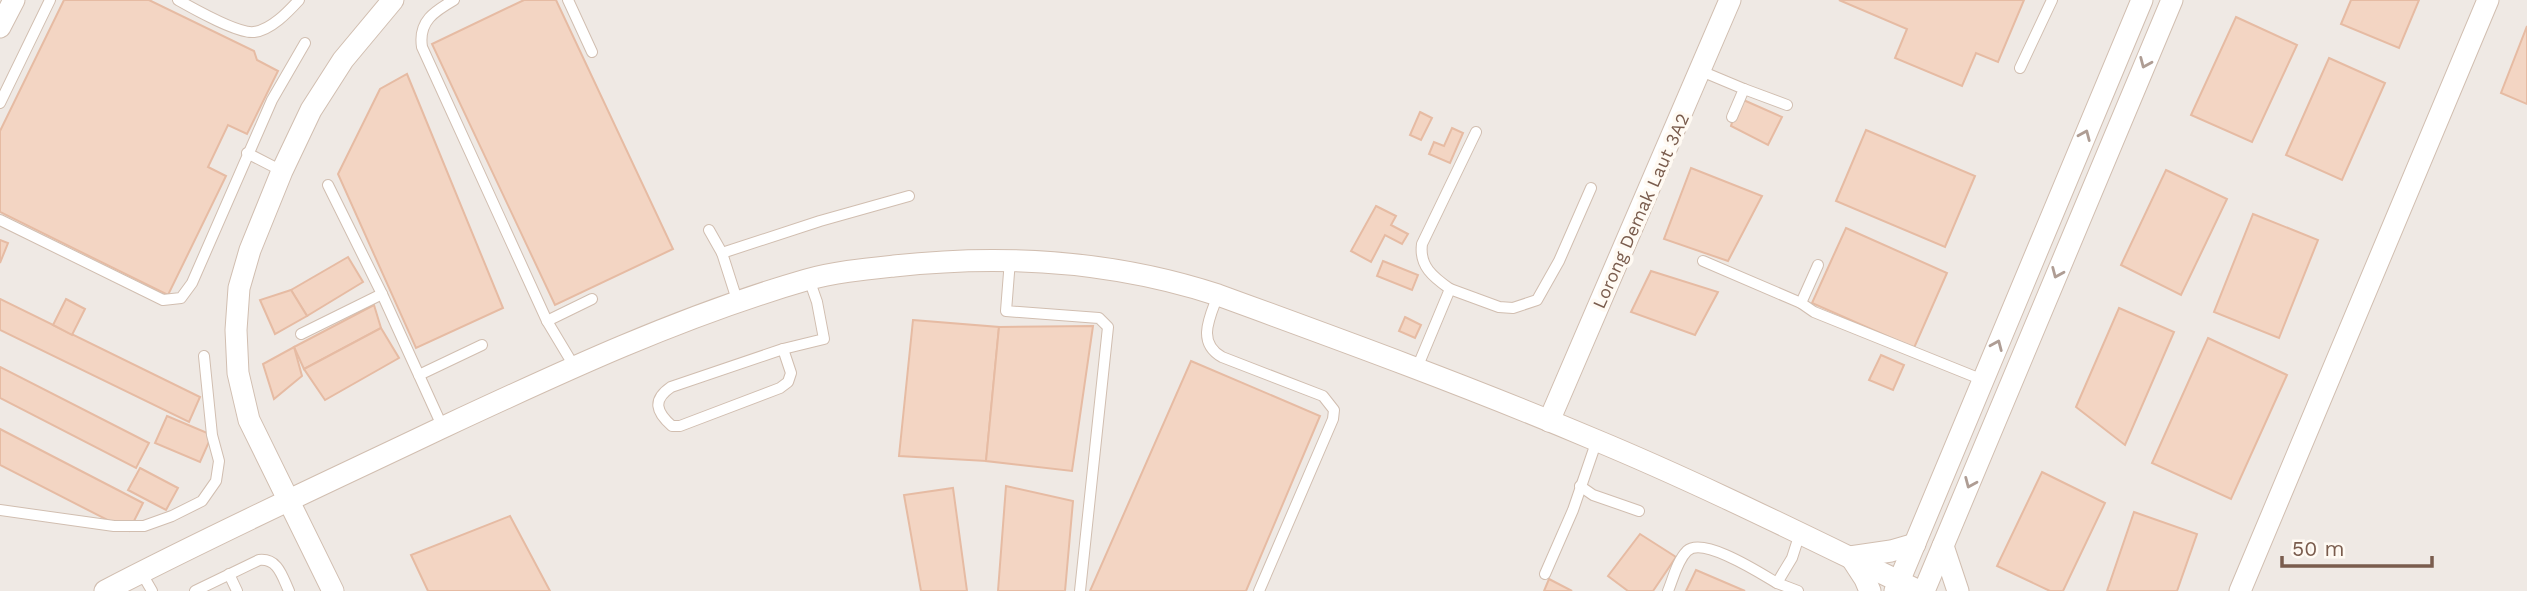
<svg xmlns="http://www.w3.org/2000/svg" width="2527" height="591" font-family="'Work Sans',sans-serif">
<style>
.industrial{fill:#efe9e4}
.building{fill:#f3d5c3;stroke:#e6bba3;stroke-width:2}
.lines{fill:none;stroke-linecap:round;stroke-linejoin:round}
.lane-casing{stroke:#d1beb0;stroke-width:12}
.street-casing{stroke:#d1beb0;stroke-width:23}
.lane{stroke:#fff;stroke-width:10}
.street{stroke:#fff;stroke-width:21}
.oneway{stroke:#af9d94}
.labels{text-anchor:middle;stroke-width:7;stroke-linejoin:round;paint-order:stroke}
.street-label{font-size:18px;fill:#7a5c4d;stroke:#fffaf3}
</style>
<rect width="100%" height="100%" fill="#fdf6ec"/>
<rect class="industrial" x="0" y="0" width="2527" height="591"/>
<g class="building">
<path d="M64 0H149L254 51 257 60 278 71 247 134 228 125 208 167 226 176 168 295 0 212V131Z"/>
<path d="M524 0H556L673 249 555 305 432 44Z"/>
<path d="M1839 0H2024L1998 62 1976 53 1962 86 1895 58 1907 29Z"/>
<path d="M2351 0H2419L2399 48 2341 24Z"/>
<path d="M2236 17 2297 45 2252 142 2191 115Z"/>
<path d="M2527 26V104L2501 93Z"/>
<path d="M2329 58 2385 83 2342 180 2286 155Z"/>
<path d="M407 74 503 308 416 348 338 174 380 89Z"/>
<path d="M1739 98 1782 117 1768 145 1731 126Z"/>
<path d="M1420 112 1432 118 1421 140 1410 135Z"/>
<path d="M1452 128 1463 133 1450 163 1429 154 1434 142 1444 146Z"/>
<path d="M1866 130 1975 176 1945 247 1836 201Z"/>
<path d="M1691 168 1762 196 1728 261 1664 239Z"/>
<path d="M2166 170 2227 199 2181 295 2121 265Z"/>
<path d="M1376 206 1396 216 1391 225 1408 234 1402 244 1385 235 1371 262 1351 251Z"/>
<path d="M2253 214 2318 240 2279 338 2214 312Z"/>
<path d="M1846 228 1947 273 1914 348 1812 303Z"/>
<path d="M0 240 8 243 0 263Z"/>
<path d="M348 257 363 282 307 316 291 290Z"/>
<path d="M1383 261 1418 275 1412 290 1377 276Z"/>
<path d="M1651 271 1718 292 1695 335 1631 312Z"/>
<path d="M291 290 307 316 275 334 260 300Z"/>
<path d="M0 299 200 397 189 422 0 330Z"/>
<path d="M66 299 85 309 72 335 53 325Z"/>
<path d="M374 305 381 328 304 369 294 347Z"/>
<path d="M2119 308 2174 332 2125 445 2076 407Z"/>
<path d="M1405 317 1421 325 1415 338 1399 331Z"/>
<path d="M913 320 999 327 986 461 899 456Z"/>
<path d="M1093 326 1072 471 986 461 999 327Z"/>
<path d="M381 328 399 358 325 400 304 369Z"/>
<path d="M2208 338 2287 375 2231 499 2152 463Z"/>
<path d="M294 347 302 376 274 399 263 364Z"/>
<path d="M1881 355 1904 365 1893 390 1869 380Z"/>
<path d="M1191 361 1320 416 1246 591H1090Z"/>
<path d="M0 367 149 443 136 468 0 398Z"/>
<path d="M167 416 212 435 200 462 155 443Z"/>
<path d="M0 429 143 503 129 531 0 465Z"/>
<path d="M140 468 178 488 166 510 128 490Z"/>
<path d="M2042 472 2105 503 2063 591H2050L1997 566Z"/>
<path d="M1006 486 1073 501 1065 591H998Z"/>
<path d="M953 488 967 591H921L904 495Z"/>
<path d="M2134 512 2197 534 2177 591H2107Z"/>
<path d="M510 516 550 591H428L411 555Z"/>
<path d="M1640 534 1676 557 1653 591H1628L1608 576Z"/>
<path d="M1696 570 1745 591H1686Z"/>
<path d="M1549 579 1572 591H1544Z"/>
</g>
<g class="lines">
<g class="lane-casing">
<g id="lane">
<path d="M178 0C194 9 238 34 254 32 271 30 288 12 299 0"/>
<path d="M454 0C435 11 418 21 422 47L547 321 574 366"/>
<path d="M568 0 592 52"/>
<path d="M2020 68 2052 0"/>
<path d="M1701 71 1744 89 1732 117"/>
<path d="M1744 89 1787 105"/>
<path d="M0 103 50 0"/>
<path d="M247 153 282 171"/>
<path d="M328 185 382 294 443 428"/>
<path d="M0 220 163 300 181 298 192 283 272 100 305 43"/>
<path d="M709 230 722 253"/>
<path d="M1010 260 1006 311 1099 318 1108 327 1080 591"/>
<path d="M1703 261 1801 303"/>
<path d="M1818 265 1801 303 1814 312 1983 380"/>
<path d="M1450 289 1499 307 1513 308 1537 300 1559 261 1591 188"/>
<path d="M1218 295C1210 317 1196 342 1222 357L1323 396 1334 410 1333 419 1259 591"/>
<path d="M738 303 722 253 820 221 909 196"/>
<path d="M547 321 592 299"/>
<path d="M301 334 382 294"/>
<path d="M783 349 791 373 788 382 780 388 680 426H672C656 412 652 400 671 387Z"/>
<path d="M783 349 824 339 817 302 809 279"/>
<path d="M1417 368 1450 289C1433 277 1419 266 1422 244L1476 132"/>
<path d="M419 375 482 345"/>
<path d="M1580 486 1593 495 1639 511"/>
<path d="M0 510 114 526H144L172 516 202 501 216 481 219 461 212 435 204 356"/>
<path d="M141 572 152 591"/>
<path d="M229 574 237 591"/>
<path d="M1545 574 1573 510 1597 440"/>
<path d="M195 591 259 560C278 558 282 576 289 591"/>
<path d="M1668 591C1673 579 1677 561 1687 551 1703 536 1760 573 1777 583"/>
<path d="M1798 591 1777 583 1792 558 1800 533"/>
</g>
</g>
<g class="street-casing">
<g id="street">
<path d="M0 27 14 0"/>
<path d="M1549 421 1730 0"/>
<path d="M1943 546 1958 591"/>
<path d="M1850 557 1891 551 1915 544"/>
<path d="M1852 559 1865 579 1870 591"/>
<path d="M105 591C214 534 326 483 437 430 557 374 678 317 806 280 834 272 865 269 894 266 1002 254 1114 261 1218 295 1344 341 1470 387 1593 439 1704 485 1811 539 1919 591"/>
<path d="M333 591 249 420 238 373 236 330 239 288 250 250 282 171 311 110 343 60 393 0"/>
<path d="M1895 591 2142 0"/>
<path d="M1924 591 2172 0"/>
<path d="M2240 591 2488 0"/>
</g>
</g>
<use href="#lane" class="lane"/>
<use href="#street" class="street"/>
</g>
<defs><path id="oneway-chevron" d="M-2-3.5L2.5 0L-2 3.5" fill="none" stroke-width="1.6" stroke-linecap="round" stroke-linejoin="round" transform="scale(1.75)"/></defs>
<g class="oneway">
<use href="#oneway-chevron" transform="translate(2145 63) rotate(113)"/>
<use href="#oneway-chevron" transform="translate(2085 135) rotate(-67)"/>
<use href="#oneway-chevron" transform="translate(2057 273) rotate(113)"/>
<use href="#oneway-chevron" transform="translate(1997 345) rotate(-67)"/>
<use href="#oneway-chevron" transform="translate(1970 483) rotate(113)"/>
</g>
<g class="labels">
<g class="street-label">
<text transform="translate(1641 211) rotate(-66)" y="6">Lorong Demak Laut 3A2</text>
</g>
</g>
<path d="M2282 556v10h150v-10" fill="none" stroke="#7a5c4d" stroke-width="3.5"/>
<text x="2292" y="556" font-size="21" fill="#7a5c4d" stroke="#fffaf3" stroke-width="5" paint-order="stroke">50 m</text>
</svg>
